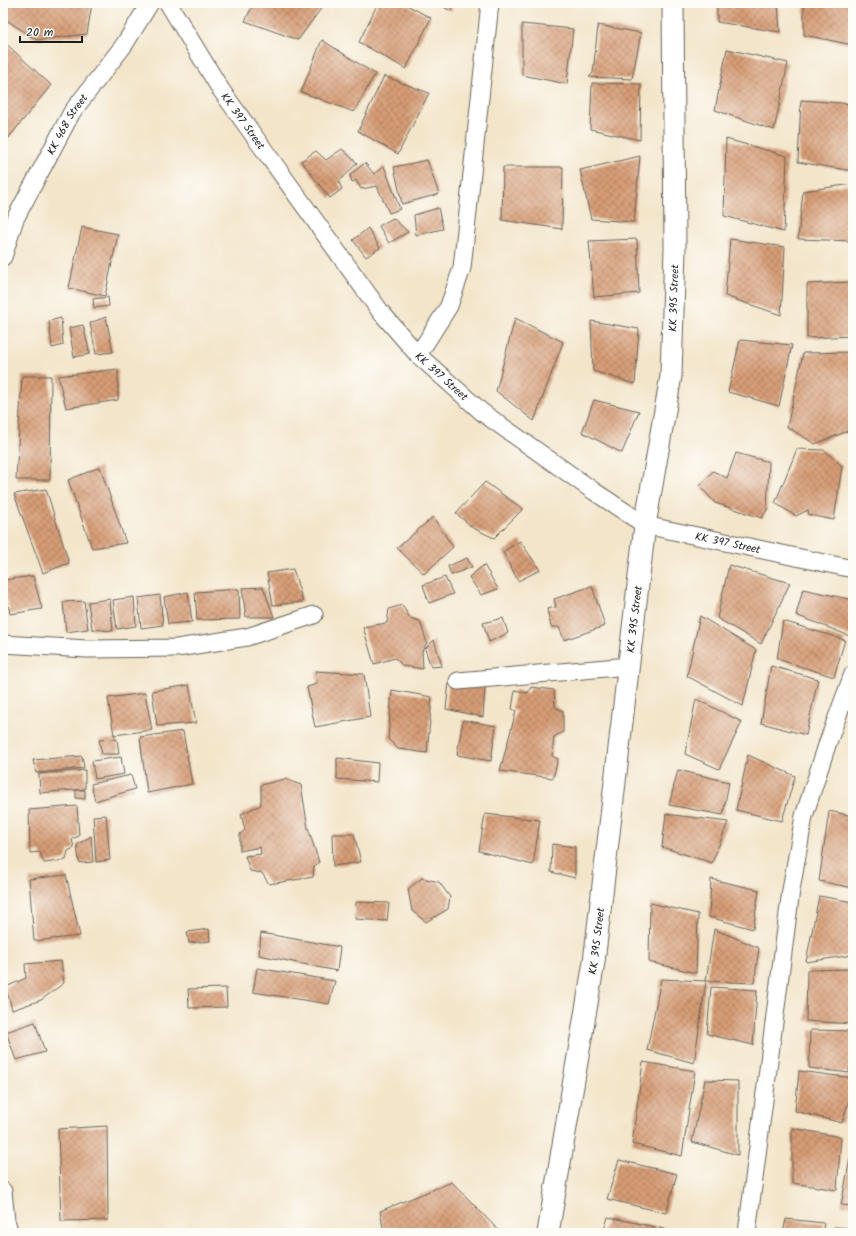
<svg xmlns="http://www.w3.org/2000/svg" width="856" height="1236" font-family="Kalam,sans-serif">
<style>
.building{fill:url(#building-cross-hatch)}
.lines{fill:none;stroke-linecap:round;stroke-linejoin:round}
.minor-casing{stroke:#676259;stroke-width:19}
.tertiary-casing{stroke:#676259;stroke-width:23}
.minor{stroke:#fff;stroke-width:17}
.tertiary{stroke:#fff;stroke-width:21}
.labels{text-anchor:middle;stroke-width:4;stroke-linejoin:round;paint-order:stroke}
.street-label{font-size:11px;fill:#1c1c1c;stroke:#fdfcf7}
</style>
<defs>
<pattern id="building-cross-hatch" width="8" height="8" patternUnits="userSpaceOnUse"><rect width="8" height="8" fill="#d79d76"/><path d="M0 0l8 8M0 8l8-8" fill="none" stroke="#ae7f60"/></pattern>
</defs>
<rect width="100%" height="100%" fill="#fdfcf7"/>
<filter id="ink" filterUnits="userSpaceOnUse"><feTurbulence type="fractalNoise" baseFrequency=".025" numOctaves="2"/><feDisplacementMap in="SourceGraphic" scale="8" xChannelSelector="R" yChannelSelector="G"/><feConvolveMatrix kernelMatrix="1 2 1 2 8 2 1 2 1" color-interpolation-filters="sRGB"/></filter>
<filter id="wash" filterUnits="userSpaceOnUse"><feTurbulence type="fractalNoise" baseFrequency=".012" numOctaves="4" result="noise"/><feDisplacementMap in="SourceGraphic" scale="16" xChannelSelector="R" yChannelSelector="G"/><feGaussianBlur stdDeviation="0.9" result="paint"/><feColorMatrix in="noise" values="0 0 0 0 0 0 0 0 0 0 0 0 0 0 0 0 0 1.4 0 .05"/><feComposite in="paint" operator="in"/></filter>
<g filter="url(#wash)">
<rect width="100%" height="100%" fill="#f3e5ca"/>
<g id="blocks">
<g class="building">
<path d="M3 3H92L87 34 37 40 3 18Z"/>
<path d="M254 3H325L298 40 245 21Z"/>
<path d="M378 3H403L431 18 406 69 359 42Z"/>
<path d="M436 3H454L451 11Z"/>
<path d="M717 3H778L780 32 717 22Z"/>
<path d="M804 3H853V45L804 35Z"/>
<path d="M522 24 573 29 567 84 522 75Z"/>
<path d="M598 25 641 33 632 79 589 77 593 73Z"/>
<path d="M322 40 375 74 354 112 301 92Z"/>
<path d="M3 41 51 85 3 145Z"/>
<path d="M727 49 788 63 774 130 715 110Z"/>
<path d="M384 76 429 93 398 154 358 131Z"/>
<path d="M592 83 641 84 640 140 590 129Z"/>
<path d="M801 100 853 104V171L798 162Z"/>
<path d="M726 139 787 156 784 232 724 216Z"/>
<path d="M342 149 357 163 339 182 342 189 330 198 301 161 316 151 326 160Z"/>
<path d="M640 156 634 222 591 219 580 170Z"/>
<path d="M427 160 439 194 402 204 394 167Z"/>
<path d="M365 163 374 174 384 166 400 209 389 213 377 186 361 189 356 180 352 182 350 175Z"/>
<path d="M503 167H563L562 229 502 220Z"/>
<path d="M853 184V241L798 239 803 191Z"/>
<path d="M438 208 443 229 416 235 414 215Z"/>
<path d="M393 218 408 232 389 243 379 226Z"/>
<path d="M82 227 118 234 105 296 69 288Z"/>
<path d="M368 228 380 248 366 257 353 240Z"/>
<path d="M637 239 639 293 594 297 589 241Z"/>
<path d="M730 239 785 247 781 315 725 296Z"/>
<path d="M853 282V336L807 338V284Z"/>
<path d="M108 297 109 306 94 308 93 299Z"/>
<path d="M106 317 113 352 96 354 90 323Z"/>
<path d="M61 318 63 345 52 348 49 321Z"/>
<path d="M515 318 563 342 534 421 496 391Z"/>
<path d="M591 321 639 329 635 384 593 371Z"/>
<path d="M83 325 90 354 74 357 69 328Z"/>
<path d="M740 340 792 345 779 406 728 392Z"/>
<path d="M853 352V429L815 444 787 427 803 353Z"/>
<path d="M118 369V400L66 408 58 376Z"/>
<path d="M22 376H51L50 480H16Z"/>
<path d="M594 400 639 411 622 453 582 432Z"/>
<path d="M797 449 824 450 842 466 834 520 809 515 808 510 796 516 775 503Z"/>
<path d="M736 453 769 462 767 510 762 518 715 503 700 486 713 471 727 478Z"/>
<path d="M100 467 126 543 92 548 68 480Z"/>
<path d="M485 482 523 509 494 538 473 528 456 513Z"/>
<path d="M46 489 69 563 43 573 14 494Z"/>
<path d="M433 517 453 547 424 574 397 548Z"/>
<path d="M520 541 540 570 518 581 503 552Z"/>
<path d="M467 558 472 567 451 575 448 566Z"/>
<path d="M484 565 498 589 481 595 469 577Z"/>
<path d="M729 565 790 583 761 644 717 618Z"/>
<path d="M293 569 303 602 273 605 267 573Z"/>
<path d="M33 576 42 609 10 614 4 580Z"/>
<path d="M445 577 453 594 429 603 423 585Z"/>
<path d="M592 586 605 626 564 640 559 627H551L547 609 556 607 554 599Z"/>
<path d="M263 587 274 617H246L242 588Z"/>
<path d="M239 589 240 619 197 620 195 592Z"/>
<path d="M803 589 853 600V622L850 636 796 615Z"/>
<path d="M188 592 192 622 168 624 164 597Z"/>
<path d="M160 595 163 625 141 628 138 598Z"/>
<path d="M134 597 136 626 117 629 113 600Z"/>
<path d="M110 599 113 631 92 629 88 602Z"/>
<path d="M84 601 88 629 66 632 63 602Z"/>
<path d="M402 605 410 618 420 621 427 643 422 651 423 669 403 666 395 658 374 664 363 627 387 623 389 609Z"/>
<path d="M700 616 756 650 743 706 687 676Z"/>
<path d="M503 618 508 633 489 642 483 623Z"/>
<path d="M783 621 845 640 834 677 777 659Z"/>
<path d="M434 640 442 666 431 667 425 649Z"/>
<path d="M771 666 818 679 806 735 761 723Z"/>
<path d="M316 671 364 674 370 717 315 727 307 687 317 684Z"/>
<path d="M449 682 485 687 483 717 446 709Z"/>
<path d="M189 685 196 723 157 726 152 691Z"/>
<path d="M531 687 554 690 555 707 563 711V732L554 737 552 756 558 759 553 778 500 771 516 711 512 709 515 690 528 693Z"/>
<path d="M392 690 432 697 427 753 398 749 388 739Z"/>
<path d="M145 693 152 730 114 735 108 698Z"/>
<path d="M696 699 742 722 719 769 685 754Z"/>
<path d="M463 720 496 726 491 761 457 755Z"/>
<path d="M183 731 192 784 147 793 140 737Z"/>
<path d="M117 739 119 754H102L99 740Z"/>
<path d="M748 755 795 776 782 821 736 810Z"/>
<path d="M82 756 84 768 36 773 33 760Z"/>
<path d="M121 757 124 774 95 779 92 761Z"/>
<path d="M337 758 378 763 377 782 337 779Z"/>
<path d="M85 770V789L40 793 39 774Z"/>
<path d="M678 770 729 782 723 815 669 805Z"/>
<path d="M131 775 135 789 95 801 91 784Z"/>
<path d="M285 779 301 785 308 828 319 862 314 867 313 877 269 884 262 873 250 871 245 856 261 854 260 847 240 851V834L245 830 241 814 261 805V785Z"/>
<path d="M76 790H85V799L76 798Z"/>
<path d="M77 806 79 836 72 839 74 848 68 851 66 860 44 863 40 852 30 853 29 810Z"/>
<path d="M829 811 853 816V888L819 881Z"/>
<path d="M485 814 540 820 533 865 479 851Z"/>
<path d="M666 814 728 822 712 863 662 847Z"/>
<path d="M106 815 110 860 96 862 93 816Z"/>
<path d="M332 834H354L361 862 333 866Z"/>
<path d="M91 836 93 862 82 863 79 862 77 845Z"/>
<path d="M552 844 575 847V878L551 872Z"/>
<path d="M66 875 80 936 34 941 29 879Z"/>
<path d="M422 878 439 882 450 897 448 909 426 922 412 911 408 889Z"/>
<path d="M711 879 759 890 753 929 709 917Z"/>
<path d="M819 896 853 902V955L806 962Z"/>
<path d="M356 902 389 903 387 921 355 919Z"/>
<path d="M650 903 698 914 696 973 649 962Z"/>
<path d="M209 929 210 941 189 943 187 932Z"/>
<path d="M714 929 759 948 754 983 706 981Z"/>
<path d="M261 933 340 947 337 971 259 955Z"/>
<path d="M61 961 64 983 41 1000 12 1010 6 987 26 978 25 964Z"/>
<path d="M257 968 335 981 329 1004 253 992Z"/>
<path d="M853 969V1024L806 1021 807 970Z"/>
<path d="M661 979 706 981 694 1063 647 1050Z"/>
<path d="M711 987 757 990 753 1045 707 1034Z"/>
<path d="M226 988 227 1007 189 1008 188 989Z"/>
<path d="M35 1022 45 1052 16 1060 6 1032Z"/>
<path d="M810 1030 853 1031V1044L849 1073 809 1068Z"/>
<path d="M643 1062 695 1071 682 1156 632 1144Z"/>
<path d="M799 1071 853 1078V1087L842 1123 795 1111Z"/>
<path d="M705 1080 738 1081V1155L692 1142Z"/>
<path d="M107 1126 108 1220 61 1221 58 1129Z"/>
<path d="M792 1128 841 1137 837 1190 792 1183Z"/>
<path d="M852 1148H853V1206L841 1205Z"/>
<path d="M619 1160 677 1174 666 1213 607 1199Z"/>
<path d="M452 1182 501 1233H384L380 1211Z"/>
<path d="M608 1217 665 1229V1233H603Z"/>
<path d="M786 1219 824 1223 822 1233H783Z"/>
<path d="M834 1227 853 1228V1233H833Z"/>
</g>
</g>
</g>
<g filter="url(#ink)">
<use href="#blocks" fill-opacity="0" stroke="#676259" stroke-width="1"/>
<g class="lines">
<g class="minor-casing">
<g id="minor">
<path id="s1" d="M168 3 221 90 380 311 418 355 483 413 595 492 645 525 853 569"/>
<path id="s2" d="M3 257 15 219 72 112 124 45 150 3"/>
<path d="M418 355 449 306 462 268 490 3"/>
<path d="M3 644 87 649 177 648 247 637 314 615"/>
<path d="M458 681 629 666"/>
<path d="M3 1191 6 1221 10 1233"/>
<path d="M747 1233 791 890 804 816 828 742 853 674"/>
</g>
</g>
<g class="tertiary-casing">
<g id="tertiary">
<path id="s3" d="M548 1233 594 962 645 525 671 376 675 248 673 3"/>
</g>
</g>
<use href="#minor" class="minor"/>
<use href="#tertiary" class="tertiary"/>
</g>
</g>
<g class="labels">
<g class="street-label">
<text dy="4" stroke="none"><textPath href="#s1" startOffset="140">KK 397 Street</textPath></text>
<text dy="4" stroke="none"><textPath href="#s2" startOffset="148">KK 468 Street</textPath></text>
<text dy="4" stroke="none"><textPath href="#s3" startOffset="944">KK 395 Street</textPath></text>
<text dy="4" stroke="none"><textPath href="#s1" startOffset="464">KK 397 Street</textPath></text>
<text dy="4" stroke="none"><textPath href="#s1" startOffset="801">KK 397 Street</textPath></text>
<text dy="4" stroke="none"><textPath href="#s3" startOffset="620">KK 395 Street</textPath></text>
<text dy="4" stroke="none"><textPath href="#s3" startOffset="296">KK 395 Street</textPath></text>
</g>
</g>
<rect width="856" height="1236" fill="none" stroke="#fdfcf7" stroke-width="16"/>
<path d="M20 36v6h62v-6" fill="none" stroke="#1c1c1c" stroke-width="2"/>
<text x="26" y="36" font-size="12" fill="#1c1c1c" stroke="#fdfcf7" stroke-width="3" paint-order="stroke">20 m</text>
</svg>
